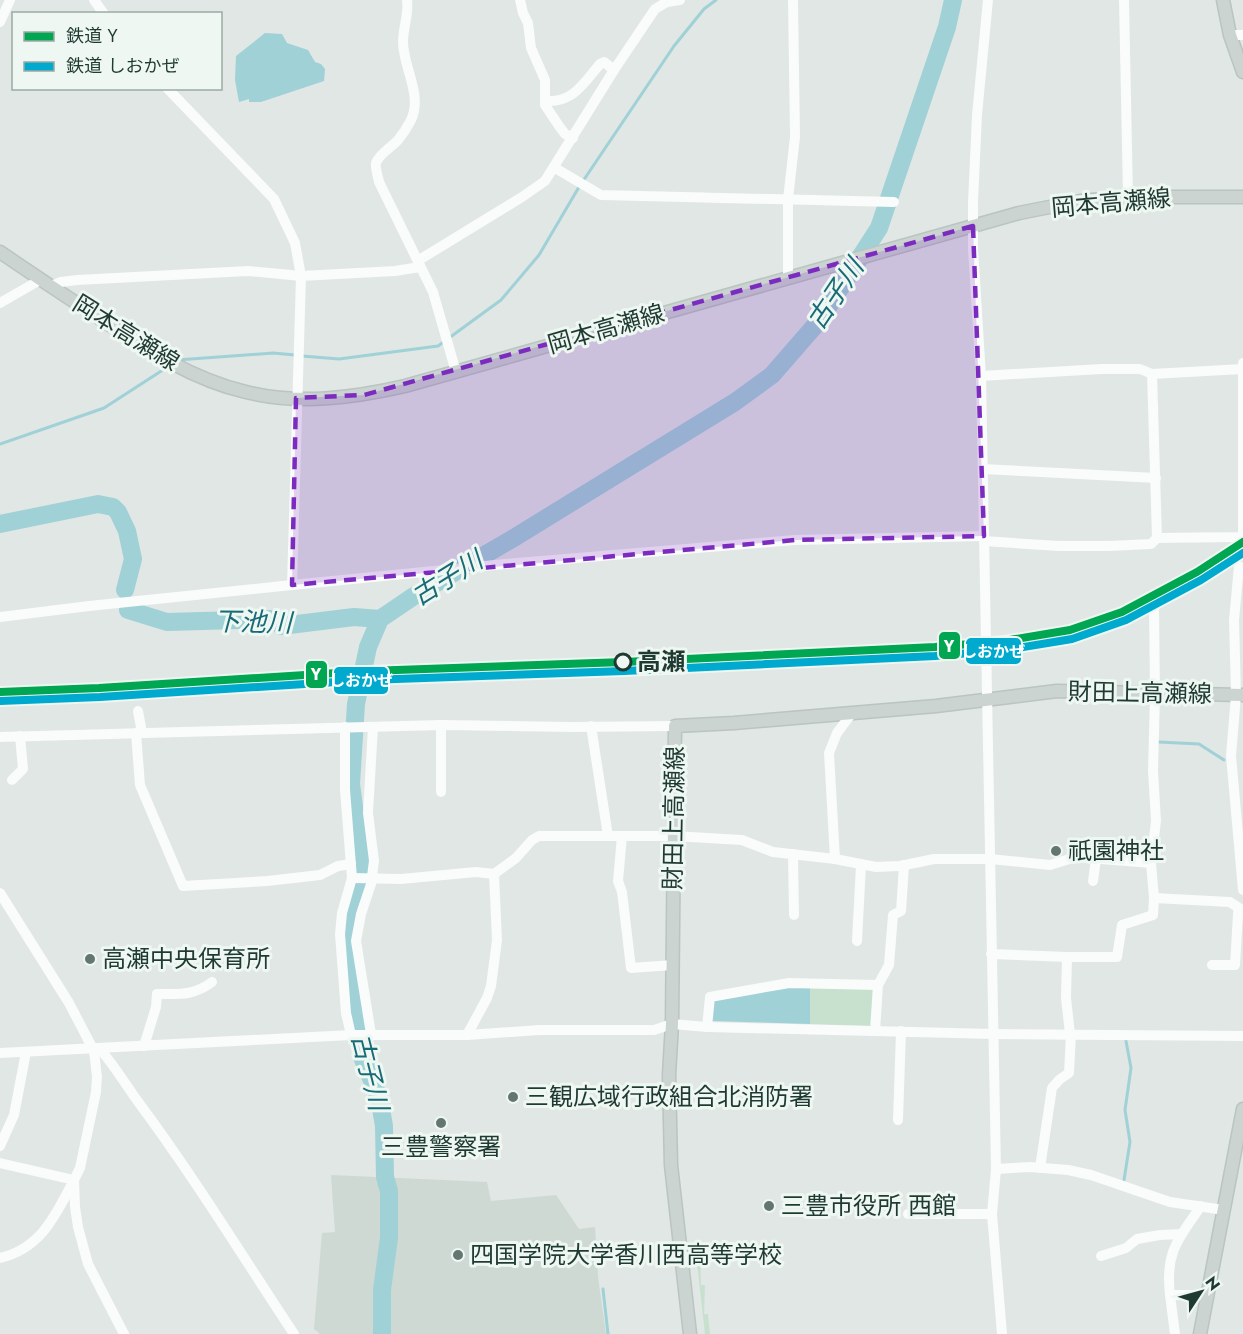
<svg xmlns="http://www.w3.org/2000/svg" width="1243" height="1334" font-family="Jost,'Noto Sans JP',sans-serif">
<style>
.built{fill:#ced9d4}
.green{fill:#c8e1cf}
.water{fill:#9fd1d7}
.lines{fill:none;stroke-linecap:round;stroke-linejoin:round}
.stream{stroke:#9fd1d7;stroke-width:3}
.river{stroke:#9fd1d7;stroke-width:18}
.major-casing{stroke:#bac4c1;stroke-width:15}
.minor{stroke:#fafbfb;stroke-width:10}
.major{stroke:#cbd4d1;stroke-width:12}
.rail-1-casing{stroke:#eef7f2;stroke-width:12}
.rail-2-casing{stroke:#eef7f2;stroke-width:12}
.rail-1{stroke:#00a651;stroke-width:8}
.rail-2{stroke:#00a9ce;stroke-width:8}
.marked{fill:#7b2cbf;fill-opacity:0.2;stroke:#7b2cbf;stroke-width:4.5;stroke-dasharray:12 8;stroke-linejoin:round}
.stop-dot{fill:#eef7f2;stroke:#1f3a31;stroke-width:3}
.poi-dot{fill:#637770;stroke:#eef7f2;stroke-width:2}
.labels{text-anchor:middle;stroke-width:6;stroke-linejoin:round;paint-order:stroke}
.street-label{font-size:24px;fill:#1f3a31;stroke:#eef7f2}
.stop-label{font-size:24px;font-weight:bold;fill:#1f3a31;stroke:#eef7f2;text-anchor:start}
.poi-label{font-size:24px;fill:#1f3a31;stroke:#eef7f2;text-anchor:start}
.water-label{font-size:26px;font-style:italic;fill:#186a76;stroke:#eef7f2}
.line-badge{stroke:#eef7f2;stroke-width:2}
.badge-label{font-size:16px;text-anchor:middle;font-weight:bold;fill:#fff}
</style>
<rect width="100%" height="100%" fill="#e0e7e4"/>
<path class="built" d="M331 1175 487 1182 491 1201 556 1195 579 1229 595 1227 598 1277 606 1334H320L314 1329 322 1233 335 1232Z"/>
<g class="green">
<path d="M810 986 873 987 872 1026 810 1024Z"/>
<path d="M695 1245H704V1247H700L701 1285H705L704 1314H708L710 1334H705Z"/>
</g>
<g class="water">
<path d="M265 33 282 34 287 43 308 50 315 62 321 64 325 69 324 81 261 102H249V99L239 102 235 80 236 56Z"/>
<path d="M810 986V1024L711 1021 713 998 758 990Z"/>
</g>
<g class="lines">
<g class="stream">
<path d="M583 181 674 46 704 9 716 0"/>
<path d="M302 356 339 359 438 346 501 300 539 255 579 187"/>
<path d="M177 360 273 353 295 355"/>
<path d="M0 444 104 408 169 366"/>
<path d="M1159 742 1199 744 1224 760"/>
<path d="M1124 1180 1130 1142 1125 1110 1131 1068 1126 1041"/>
<path d="M603 1289 608 1334"/>
</g>
<g class="river">
<path d="M0 524 98 504 113 507 118 512 127 531 133 559 125 590"/>
<path d="M128 610 167 622 275 619 281 626 354 617 380 619"/>
<path d="M382 1334V1290L389 1238V1191L385 1177 384 1126 379 1097 362 1057 349 958V928L360 890 361 860 351 784 356 704 368 647 380 619 414 596 512 539 735 402 772 375 819 321 879 228 947 27 953 0"/>
</g>
<g class="major-casing">
<g id="major">
<path d="M1223 0 1230 35 1243 72"/>
<path d="M0 252C32 274 64 295 96 316 143 347 190 379 246 392 299 405 353 398 405 386L973 226 1019 213 1080 201 1128 197H1243"/>
<path d="M690 1334 671 1165 669 1075 672 1024 675 726 734 723 936 706 1057 691 1243 695"/>
<path d="M1200 1334 1243 1109"/>
</g>
</g>
<g class="minor">
<path d="M94 0 104 14"/>
<path d="M407 0C409 15 403 27 403 42 403 67 423 95 411 120 408 126 403 134 398 140 392 147 379 154 376 163 375 169 378 176 379 182L433 292 456 372"/>
<path d="M520 0 523 13 528 23 531 48 545 80V105L559 126 565 134 573 138"/>
<path d="M988 0 977 115 973 202V248L981 376 996 1169 992 1214 1002 1334"/>
<path d="M1124 0 1128 197"/>
<path d="M0 22 10 0"/>
<path d="M1230 35H1243"/>
<path d="M167 88 274 199 295 243 301 276 292 585"/>
<path d="M545 101C573 103 583 84 600 64L604 62 614 70"/>
<path d="M555 168 601 195 894 202"/>
<path d="M419 260 522 197 545 181 614 70 655 9 667 2 680 0"/>
<path d="M788 278V199L795 137 793 0"/>
<path d="M51 286 61 282 77 280 248 271 301 276 395 271 420 267"/>
<path d="M0 303 40 280"/>
<path d="M1152 374 1157 538"/>
<path d="M981 376 1102 369H1140L1152 374 1243 369"/>
<path d="M983 469 1156 478"/>
<path d="M984 541 1058 546H1109L1151 544 1157 538 1243 537V363"/>
<path d="M1239 566 1234 620 1236 695 1231 756 1243 890"/>
<path d="M1154 606 1155 694 1153 771 1156 821 1151 863 1154 898 1230 902 1239 908 1238 914H1243"/>
<path d="M0 617 89 606 292 585 505 564 795 540 984 536"/>
<path d="M138 711 142 733"/>
<path d="M591 726 608 836"/>
<path d="M345 727V790L352 878 342 913 340 934 346 1013 351 1035"/>
<path d="M136 733 140 785 183 886 267 881 320 875 338 866 351 864"/>
<path d="M0 737 441 725 572 727 675 726"/>
<path d="M12 780 23 769 20 736"/>
<path d="M441 792V725"/>
<path d="M622 836 618 881 622 892 631 968 673 965"/>
<path d="M793 854 794 915"/>
<path d="M835 859 829 753 837 733 852 713"/>
<path d="M352 878 401 879 476 872 494 874 516 858 532 840 539 836H673L742 840 773 852 835 859 876 867 900 866 934 859H990L1050 865 1076 857 1151 863"/>
<path d="M1093 881 1096 859"/>
<path d="M0 893 69 1003 94 1051 97 1077 96 1092 80 1168 74 1180 75 1207 78 1227 88 1264 124 1334"/>
<path d="M857 941 861 865"/>
<path d="M991 954 1067 957H1117L1122 925 1153 915 1154 898"/>
<path d="M1067 957 1066 998 1070 1034"/>
<path d="M1212 965H1235L1238 914"/>
<path d="M707 1027 710 997 789 983 878 985"/>
<path d="M875 1031 878 985 889 965 893 915 901 911 904 865"/>
<path d="M371 1034 356 941 361 914 371 884 374 861 368 813 373 727"/>
<path d="M467 1035 487 998 491 986 497 940 494 874"/>
<path d="M144 1046 156 1007 157 994C180 994 193 996 212 982"/>
<path d="M99 1048C115 1066 125 1084 139 1103 194 1177 243 1257 294 1334"/>
<path d="M0 1053 351 1035H467L539 1030H654L672 1024 707 1027 993 1034 1243 1036"/>
<path d="M898 1120 901 1031"/>
<path d="M0 1146 14 1115 26 1052"/>
<path d="M0 1163 74 1180C56 1214 42 1248 0 1258"/>
<path d="M1040 1168 1052 1088 1059 1080 1069 1073 1071 1034"/>
<path d="M996 1169 1030 1167 1068 1170 1091 1175 1170 1202 1224 1210"/>
<path d="M908 1214H992"/>
<path d="M944 1214 945 1199"/>
<path d="M1101 1256 1126 1248 1137 1239 1160 1235 1181 1234"/>
<path d="M1170 1295C1165 1252 1178 1239 1201 1206"/>
<path d="M1175 1334 1170 1295H1207"/>
</g>
<use href="#major" class="major"/>
<g class="rail-1-casing">
<path id="rail-1" d="M0 692 99 688 368 671 624 662 935 647 1004 641 1070 630 1122 612 1197 572 1243 542"/>
</g>
<g class="rail-2-casing">
<path id="rail-2" d="M0 701 100 697 368 680 624 671 935 656 1005 650 1072 639 1126 620 1201 580 1243 553"/>
</g>
<use href="#rail-1" class="rail-1"/>
<use href="#rail-2" class="rail-2"/>
</g>
<path class="marked" d="M973 226 984 536 795 540 292 585 296 398 364 395Z"/>
<circle class="stop-dot" cx="623" cy="662" r="8"/>
<g class="poi-dot">
<circle cx="1056" cy="851" r="6"/>
<circle cx="90" cy="959" r="6"/>
<circle cx="513" cy="1097" r="6"/>
<circle cx="441" cy="1123" r="6"/>
<circle cx="769" cy="1206" r="6"/>
<circle cx="458" cy="1255" r="6"/>
</g>
<g class="labels">
<g class="street-label">
<text transform="translate(1111 203) rotate(-5)" y="8">岡本高瀬線</text>
<text transform="translate(606 329) rotate(-16)" y="8">岡本高瀬線</text>
<text transform="translate(126 333) rotate(32)" y="8">岡本高瀬線</text>
<text transform="translate(1140 693) rotate(1)" y="8">財田上高瀬線</text>
<text transform="translate(674 818) rotate(-89)" y="8">財田上高瀬線</text>
</g>
<g class="stop-label">
<text x="637" y="670">高瀬</text>
</g>
<g class="poi-label">
<text x="1068" y="859">祇園神社</text>
<text x="102" y="967">高瀬中央保育所</text>
<text x="525" y="1105">三観広域行政組合北消防署</text>
<text x="441" y="1155" text-anchor="middle">三豊警察署</text>
<text x="781" y="1214">三豊市役所 西館</text>
<text x="470" y="1263">四国学院大学香川西高等学校</text>
</g>
<g class="water-label">
<text transform="translate(835 294) rotate(-56)" y="9">古子川</text>
<text transform="translate(447 578) rotate(-32)" y="9">古子川</text>
<text transform="translate(253 622) rotate(1)" y="9">下池川</text>
<text transform="translate(370 1072) rotate(76)" y="9">古子川</text>
</g>
</g>
<g class="line-badge">
<rect x="938" y="631" width="23" height="29" rx="6" fill="#00a651"/>
<rect x="965" y="637" width="57" height="28" rx="6" fill="#00a9ce"/>
<rect x="305" y="660" width="23" height="29" rx="6" fill="#00a651"/>
<rect x="333" y="666" width="56" height="29" rx="6" fill="#00a9ce"/>
</g>
<g class="badge-label">
<text x="949" y="652">Y</text>
<text x="993" y="657">しおかぜ</text>
<text x="316" y="680">Y</text>
<text x="361" y="686">しおかぜ</text>
</g>
<rect x="12" y="12" width="210" height="78" fill="#eef7f2" stroke="#9baba5" stroke-width="1.5"/>
<rect x="24" y="32" width="30" height="9" fill="#00a651" stroke="#9baba5" stroke-width="1.5"/>
<text x="66" y="42" font-size="18" fill="#1f3a31">鉄道 Y</text>
<rect x="24" y="62" width="30" height="9" fill="#00a9ce" stroke="#9baba5" stroke-width="1.5"/>
<text x="66" y="72" font-size="18" fill="#1f3a31">鉄道 しおかぜ</text>
<g transform="translate(1201 1292) rotate(54)" stroke="#eef7f2" stroke-width="4.5" paint-order="stroke">
<path d="M0-4.5L10 22L0 15L-10 22Z" fill="#1f3a31"/>
<text y="-9" font-size="16" font-weight="bold" text-anchor="middle" fill="#1f3a31">N</text>
</g>
</svg>
